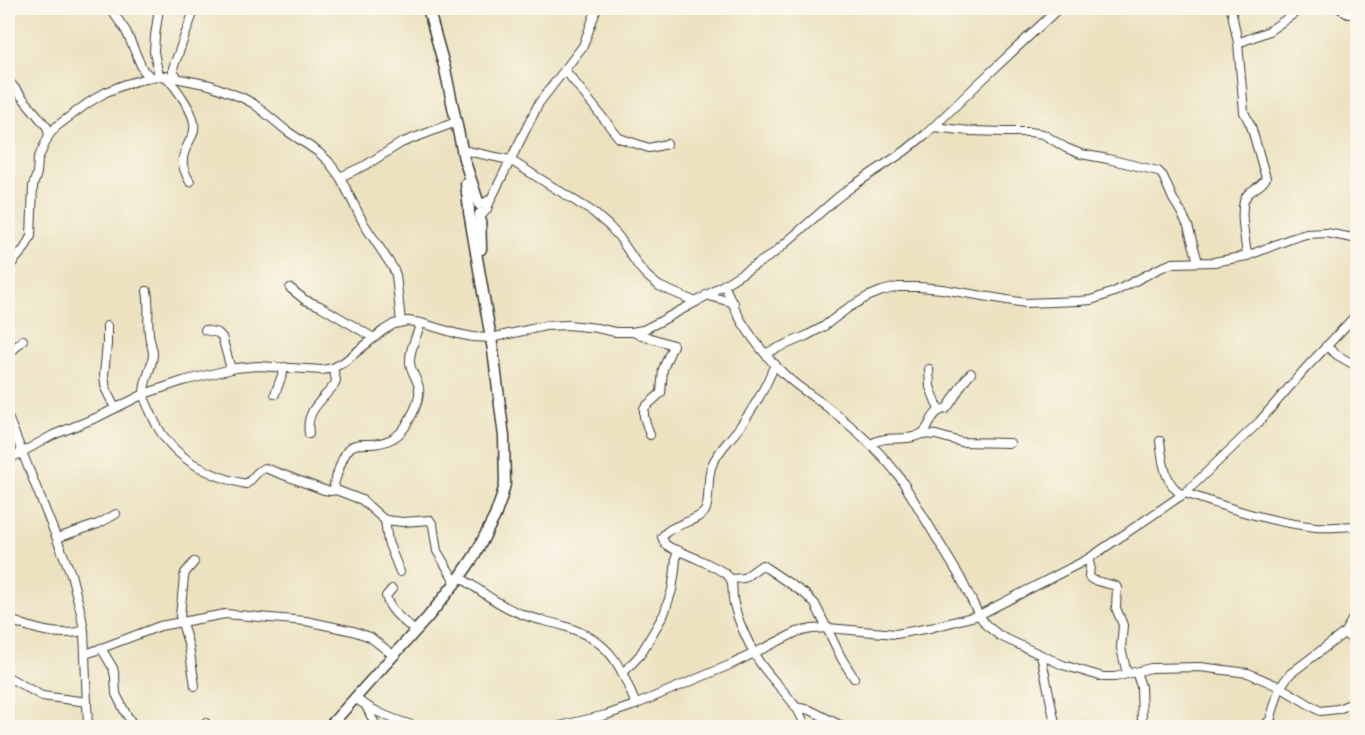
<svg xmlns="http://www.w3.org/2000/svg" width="1365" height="735" font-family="Pangolin,sans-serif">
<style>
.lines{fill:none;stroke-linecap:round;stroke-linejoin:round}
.minor-casing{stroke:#3b3a35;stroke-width:10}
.major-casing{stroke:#3b3a35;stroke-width:13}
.minor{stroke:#fff;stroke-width:8}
.major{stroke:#fff;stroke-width:10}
</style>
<rect width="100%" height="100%" fill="#fbf7ec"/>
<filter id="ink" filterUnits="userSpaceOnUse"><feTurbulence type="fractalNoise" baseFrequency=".0167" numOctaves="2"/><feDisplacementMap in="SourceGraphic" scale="12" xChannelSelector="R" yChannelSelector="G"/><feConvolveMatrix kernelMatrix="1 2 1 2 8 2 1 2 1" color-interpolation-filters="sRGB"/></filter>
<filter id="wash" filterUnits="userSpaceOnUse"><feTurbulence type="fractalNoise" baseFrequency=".008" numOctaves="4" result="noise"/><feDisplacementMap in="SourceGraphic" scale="24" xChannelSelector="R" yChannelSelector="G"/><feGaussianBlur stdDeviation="1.35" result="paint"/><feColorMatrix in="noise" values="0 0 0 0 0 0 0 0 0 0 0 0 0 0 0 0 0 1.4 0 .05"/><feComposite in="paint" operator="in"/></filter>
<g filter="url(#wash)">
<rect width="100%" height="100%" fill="#ece2c0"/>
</g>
<g filter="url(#ink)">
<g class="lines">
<g class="minor-casing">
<g id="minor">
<path d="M110 8 126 31 143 70 151 77"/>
<path d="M1231 8 1238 43 1244 112 1251 126 1266 178C1262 186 1254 188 1248 194 1237 204 1246 242 1247 256"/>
<path d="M1339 8 1348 14 1358 10"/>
<path d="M1238 43 1269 31 1302 8"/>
<path d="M565 70 619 138 649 148 667 144"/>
<path d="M159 76 154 52 155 36 159 8"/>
<path d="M165 76C175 86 197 115 194 129 194 134 191 138 189 142 180 159 181 166 190 182"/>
<path d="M177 77 173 72V68L195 8"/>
<path d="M8 80 47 127 49 135"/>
<path d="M933 127 970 131 1007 132H1029L1043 134 1066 148 1081 154 1108 159 1158 171 1163 176 1173 199 1181 212 1188 226 1198 262"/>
<path d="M462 150 510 160 593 212 609 226 619 237 639 267 647 276 659 286 696 302"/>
<path d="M340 177 366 165 401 143 456 122"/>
<path d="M480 205 491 199 539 103 583 46 597 8"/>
<path d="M481 213 483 214 487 209 491 199"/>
<path d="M8 268 25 248 31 236 33 186 37 173 38 159 49 135 57 126 88 103 106 92 126 84 151 77 165 76 210 85 243 98 254 104 287 131 318 152 328 161 340 177 364 224 393 268 396 275 401 322"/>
<path d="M724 285C730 297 735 310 742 322 754 341 769 360 785 375 797 387 813 396 826 406 853 427 881 451 901 479L960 577 979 615 986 625 1000 636 1063 665 1103 677H1115L1151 668 1200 667 1248 673 1280 687 1320 711 1338 709 1358 701"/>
<path d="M290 288 305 300 320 306 374 338"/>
<path d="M147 291C150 305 147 318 149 333 149 340 153 347 153 355 152 368 143 382 144 395 145 401 148 407 151 413 167 454 204 475 246 484 254 479 255 471 265 468L324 490 331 491 336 490"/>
<path d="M706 295 734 303"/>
<path d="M421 323C417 335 409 350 410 363 411 371 415 376 418 384 423 397 412 416 405 427 397 439 383 444 369 444 363 444 356 443 351 447 342 454 338 473 334 484L336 490 362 500 381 517 385 520 403 522 430 520 433 525 437 551 456 583"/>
<path d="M107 326V344L104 375 106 390 115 408"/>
<path d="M205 330 218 333 222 337 231 369"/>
<path d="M632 332 673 345 663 369 661 393 644 408V417L650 435"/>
<path d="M1326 346 1337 355 1358 367"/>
<path d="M766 353 806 336 823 327 848 308 867 297 882 291 898 287H919L942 289 1025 303 1079 301 1091 300 1114 292 1158 269 1173 263 1214 262 1247 256 1290 239 1306 234 1327 233 1358 239"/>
<path d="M8 355 23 340"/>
<path d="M775 364C766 387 754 408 739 428 729 441 718 451 712 465 706 479 711 500 705 511 699 520 677 524 668 531 666 532 663 536 662 537L665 544 671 548C682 552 723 569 729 577 734 582 732 592 733 599 736 618 746 638 755 655 768 680 800 701 805 728"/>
<path d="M929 369 930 387 939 410"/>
<path d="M275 394 285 367"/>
<path d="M8 417 71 574 81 613 84 631 88 728"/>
<path d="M309 434C305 410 322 401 335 384L336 380 333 368"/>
<path d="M921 434 936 435 961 442 1010 443"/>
<path d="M1160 441C1163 463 1164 482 1182 495"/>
<path d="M871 444C886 434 906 443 921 434 933 427 928 412 946 409 956 398 960 383 971 373"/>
<path d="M8 460 53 435 98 417 144 394 183 381 236 368 258 366 322 370 333 368 344 362 384 330 394 324 408 321 421 323 458 334 473 337 491 338 545 326 568 325 597 328 615 332H631L643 330 659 322 696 302 773 254 837 198 854 185 905 151 926 134 979 83 1059 8"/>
<path d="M1185 493C1228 508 1270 522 1316 527 1329 528 1344 526 1358 526"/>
<path d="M385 520 388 542 400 572"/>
<path d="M57 538 98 524 116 514"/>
<path d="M1088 559 1090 565 1089 577 1093 580 1116 586 1117 588 1116 608 1123 625 1121 648 1127 674"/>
<path d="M194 562 185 573 184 577 180 616 189 647 195 686"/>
<path d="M460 577C481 591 501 607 524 615 537 620 551 622 564 626 611 641 619 663 636 705"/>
<path d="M731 579 744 578 762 565 805 594 815 604 842 659 854 678"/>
<path d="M392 589 386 596C389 611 404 621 415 631"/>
<path d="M8 619C33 629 57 637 84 631"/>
<path d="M1344 633 1353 640 1358 641"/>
<path d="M101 648 113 668 115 677 116 694 125 712 135 728"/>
<path d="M86 654 160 626 225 614 306 621 353 631 370 637 393 655"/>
<path d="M1041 655 1056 728"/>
<path d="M1136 672 1141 686 1142 721 1147 728"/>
<path d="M623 673 640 655 664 614 672 590 675 570 676 557 678 550"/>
<path d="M8 677 42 696 87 702"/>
<path d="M355 698C375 713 397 721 422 728"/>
<path d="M366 706 377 728"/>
<path d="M795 707 810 710 846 728"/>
<path d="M1270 720 1275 728"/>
<path d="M202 728 206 723"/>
<path d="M551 728 606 715 632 706 732 664 797 632 812 629 828 628 896 634 930 628 979 615 1088 559 1185 493 1259 422 1305 369 1358 313"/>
<path d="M1262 728 1270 720 1280 687 1290 674 1344 633 1352 620 1358 608"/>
</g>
</g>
<g class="major-casing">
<g id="major">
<path d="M428 8 445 69 464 159 479 204"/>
<path d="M466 184 469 209"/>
<path d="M480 214 481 249"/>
<path d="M328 728 428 617 460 577 475 555 495 516 501 499 505 484 504 437 493 350 469 212"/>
</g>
</g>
<use href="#minor" class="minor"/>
<use href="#major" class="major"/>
</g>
</g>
<rect width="1365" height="735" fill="none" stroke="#fbf7ec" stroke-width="30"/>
</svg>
